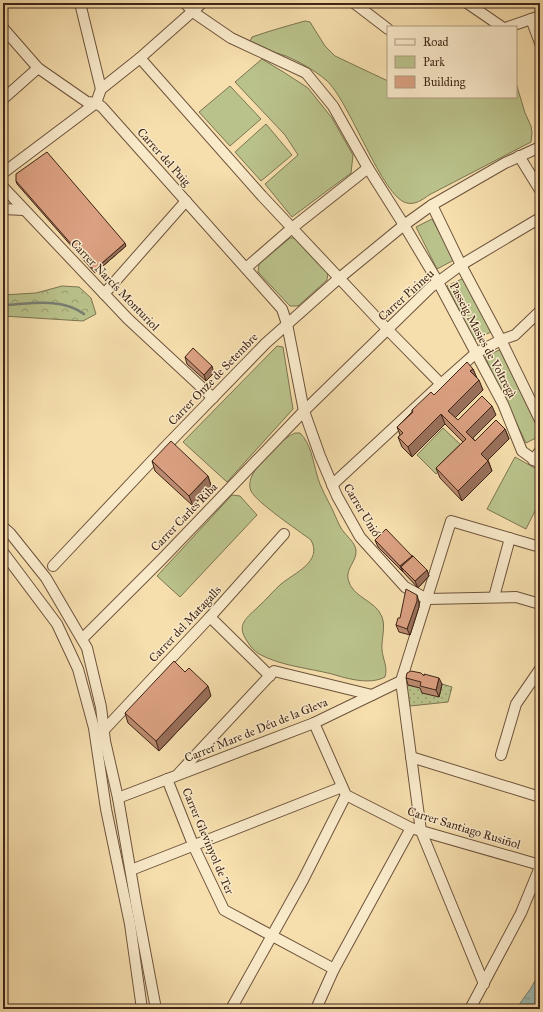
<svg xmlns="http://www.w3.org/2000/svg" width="543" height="1012" font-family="'IM FELL Great Primer',serif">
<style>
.green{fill:#bac28b;stroke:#7c7451}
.forest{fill:url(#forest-crowns);stroke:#7c7451}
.garden{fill:url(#garden-dots);stroke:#7c7451}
.water{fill:url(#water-ripples);stroke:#787f74}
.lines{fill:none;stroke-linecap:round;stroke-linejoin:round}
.stream{stroke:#787f74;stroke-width:2.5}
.minor-casing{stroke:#6d533c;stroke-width:12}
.minor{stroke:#f9eaca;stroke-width:10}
.wall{fill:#bb8a6f;stroke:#3f2517}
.shaded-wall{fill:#99705a;stroke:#3f2517}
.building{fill:#daa081;stroke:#3f2517}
.labels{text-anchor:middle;stroke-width:3;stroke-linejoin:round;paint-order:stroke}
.street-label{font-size:12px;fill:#3f2517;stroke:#f9eaca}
</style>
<defs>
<pattern id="forest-crowns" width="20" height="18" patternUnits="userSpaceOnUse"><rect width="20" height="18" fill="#bac28b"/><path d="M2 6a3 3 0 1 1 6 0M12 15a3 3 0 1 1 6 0" fill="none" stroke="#999d71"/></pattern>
<pattern id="garden-dots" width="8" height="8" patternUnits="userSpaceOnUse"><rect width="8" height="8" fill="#bac28b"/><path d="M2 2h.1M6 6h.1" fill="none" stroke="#999d71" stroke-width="1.8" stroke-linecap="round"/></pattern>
<pattern id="water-ripples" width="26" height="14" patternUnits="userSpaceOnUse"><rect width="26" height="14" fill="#9ebbb2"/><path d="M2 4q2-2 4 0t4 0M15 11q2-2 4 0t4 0" fill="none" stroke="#829890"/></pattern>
</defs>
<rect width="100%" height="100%" fill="#f6dead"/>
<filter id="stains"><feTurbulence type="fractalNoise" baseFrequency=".005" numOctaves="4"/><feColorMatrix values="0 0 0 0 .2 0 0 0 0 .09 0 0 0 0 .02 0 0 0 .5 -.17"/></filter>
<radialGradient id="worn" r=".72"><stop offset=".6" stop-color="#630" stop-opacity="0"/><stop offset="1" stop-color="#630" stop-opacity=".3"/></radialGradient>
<g class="green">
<path d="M305 21 310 22 325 46 335 56 388 81V97H516V83L525 113 531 126 532 133 531 142 429 195C422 200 415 205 407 203 382 198 350 101 326 80 314 70 300 62 286 56 274 52 261 49 250 41L252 37C269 31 287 26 305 21Z"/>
<path d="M262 59 285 73 308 88 332 118 353 155 351 173 292 217 265 184 298 155 285 135 235 82Z"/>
<path d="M230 86 261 119 230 146 199 112Z"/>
<path d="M266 124 292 155 261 181 235 152Z"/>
<path d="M432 219 454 260 437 269 416 227Z"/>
<path d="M290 238H298L328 272 327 280 298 306H290L258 272 259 264Z"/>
<path d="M464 278 491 332 474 340 447 286Z"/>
<path d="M277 346 283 347 293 409 227 482 183 442Z"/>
<path d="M501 349 540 431V436L526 443 485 357Z"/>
<path d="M443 428 463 447 436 474 417 455Z"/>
<path d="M295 433H300C311 444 313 461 317 475 320 487 328 500 333 511 336 517 338 523 341 528 345 535 355 542 356 550 357 561 346 568 348 579 352 598 376 600 382 617 386 627 381 640 382 650 383 660 388 667 385 677 370 685 348 679 332 674 308 668 281 666 259 654 254 651 250 646 247 641 235 624 248 617 259 606 267 599 273 591 281 584 294 573 323 562 311 540 299 531 256 502 251 491 246 480 257 467 264 459 274 449 282 439 295 433Z"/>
<path d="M515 457 540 471V501L526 529 487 509Z"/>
<path d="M232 495 240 496 257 515 180 597 157 576Z"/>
</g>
<path class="forest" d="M62 286 79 287 91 298 96 314 83 321 3 316V295L36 293Z"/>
<path class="garden" d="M442 684 452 687 448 702 410 706 407 690 408 685 423 688 439 697Z"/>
<path class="water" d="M540 972V1009H516L531 988Z"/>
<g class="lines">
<path class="stream" d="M3 305C30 304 61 297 84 314"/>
<g class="minor-casing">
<g id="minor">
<path d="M80 3 101 89"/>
<path d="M185 3 193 12 231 38 306 73 333 106 368 168 404 225 438 282 503 404 522 451 540 464"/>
<path d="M354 3 388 29"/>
<path d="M467 3 502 27"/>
<path d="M531 19 540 43"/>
<path d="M508 27 540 16"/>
<path d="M3 28 38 68 87 102 96 103 102 107 282 309 287 324 304 411 320 456 337 496 360 537 405 587 427 599 516 597 540 604"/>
<path d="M140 58 262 196 387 329 441 384"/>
<path d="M3 99 38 68"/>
<path d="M519 156 540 190"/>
<path d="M3 173 96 103 101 89 140 58 202 3"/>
<path d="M3 187 128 319 213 398"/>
<path d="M432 205 461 265 501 340 540 420"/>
<path d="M3 209 24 210"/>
<path d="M246 268 292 228 368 168"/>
<path d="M104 294 186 201"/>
<path d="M533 460 540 451"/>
<path d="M332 485 441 384 476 353 501 340 515 335 540 311"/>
<path d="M3 527 10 533 46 578 87 648 101 707 105 741 118 798 136 903 156 1009"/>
<path d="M3 552 57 624 78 669 94 728 106 809 130 924 142 1009"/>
<path d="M53 566 165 447 266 343 337 280 404 225 432 205 505 163 540 147"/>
<path d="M494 597 510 538"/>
<path d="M210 617 270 676"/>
<path d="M82 639 162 559 304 411 431 287 461 265 540 218"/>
<path d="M314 723 346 795 411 828 540 865"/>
<path d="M104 730 210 617 284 534"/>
<path d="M501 755 516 704 540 669"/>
<path d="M411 757 540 797"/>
<path d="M179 773 274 671 372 695"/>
<path d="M167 779 194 847 224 910 334 969"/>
<path d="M118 798 314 723 401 681"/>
<path d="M131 870 342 787"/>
<path d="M484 984 421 831 401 681 451 521 540 547"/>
<path d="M231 1009 303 880 346 795"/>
<path d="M316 1009 334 969 411 828"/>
<path d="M470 1009 521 913 540 867"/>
</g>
</g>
<use href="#minor" class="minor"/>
</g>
<g class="wall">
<path d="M16 181 126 246 95 273 17 184Z"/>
<path d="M185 357 214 373 206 381 187 364Z"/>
<path d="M473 369 476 377 483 390 455 418 458 420 496 415 473 438 475 441 505 429 509 439 488 460 492 471 462 501 440 478 436 468 463 442 445 424 412 457 402 447 398 437 400 435 397 427 412 412V410Z"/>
<path d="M152 461 208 476 211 486 193 506 155 471Z"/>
<path d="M375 540 413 556 427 570 429 576 418 588 404 573 378 547Z"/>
<path d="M419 602V607L410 635 399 632 396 625 400 618Z"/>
<path d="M424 676 442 684 439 697 422 693 420 688 408 685 406 678Z"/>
<path d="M211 696 159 751 128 723 125 713Z"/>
</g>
<g class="shaded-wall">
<path d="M125 243 126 246 95 273 94 270Z"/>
<path d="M212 366 214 373 206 381 204 375Z"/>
<path d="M473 369 477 378 470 371Z"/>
<path d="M479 380 483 390 452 421 448 411Z"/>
<path d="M492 406 496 415 469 442 466 432Z"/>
<path d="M441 414 445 424 412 457 408 447Z"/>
<path d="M505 429 509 439 485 463 481 454Z"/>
<path d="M488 461 492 471 462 501 458 491Z"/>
<path d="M208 476 211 486 193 506 189 496Z"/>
<path d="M412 556 415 562 401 567 403 572 400 566Z"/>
<path d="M427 570 429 576 418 588 415 581Z"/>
<path d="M417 595 419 602V607L410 635 407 629Z"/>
<path d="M439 678 442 684 439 697 436 690Z"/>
<path d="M208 686 211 696 159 751 156 741Z"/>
</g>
<g class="building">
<path d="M47 152 125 243 94 270 16 181V174Z"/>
<path d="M193 348 212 366 204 375 185 357Z"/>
<path d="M467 362 473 369 470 371 479 380 448 411 458 420 482 396 492 406 466 432 475 441 496 420 505 429 481 454 488 461 458 491 436 468 466 439 441 414 408 447 398 437 403 433 397 427 413 412 412 410 431 392 434 395Z"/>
<path d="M171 441 208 476 189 496 152 461Z"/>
<path d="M386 529 412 556 400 566 375 540Z"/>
<path d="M413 556 427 570 415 581 401 567Z"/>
<path d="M406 589 417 595V601L407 629 396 625 398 618H400Z"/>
<path d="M174 661 185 672 189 668 208 686 156 741 125 713Z"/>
<path d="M411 671 421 673 424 676V674L439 678 436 690 420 686 421 682 406 678 407 673Z"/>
</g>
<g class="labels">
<g class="street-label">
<text transform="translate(164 157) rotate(48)" y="4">Carrer del Puig</text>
<text transform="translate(115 285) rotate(46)" y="4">Carrer Narcís Monturiol</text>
<text transform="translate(406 295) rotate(-42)" y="4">Carrer Pirineu</text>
<text transform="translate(483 340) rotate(62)" y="4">Passeig Masies de Voltregà</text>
<text transform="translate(213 379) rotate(-46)" y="4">Carrer Onze de Setembre</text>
<text transform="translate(362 510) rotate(59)" y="4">Carrer Unió</text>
<text transform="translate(184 517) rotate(-46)" y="4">Carrer Carles Riba</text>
<text transform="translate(185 624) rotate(-47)" y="4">Carrer del Matagalls</text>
<text transform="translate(256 730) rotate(-22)" y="4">Carrer Mare de Déu de la Gleva</text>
<text transform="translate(464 828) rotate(17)" y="4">Carrer Santiago Rusiñol</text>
<text transform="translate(208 841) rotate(67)" y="4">Carrer Glevinyol de Ter</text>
</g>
</g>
<rect width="543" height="1012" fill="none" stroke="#f6dead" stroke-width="16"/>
<rect x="4" y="4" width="535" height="1004" fill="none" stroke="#3f2517" stroke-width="2"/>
<rect x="8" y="8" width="527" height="996" fill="none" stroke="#3f2517"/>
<rect x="387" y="26" width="130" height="72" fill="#f9eaca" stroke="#af9b82"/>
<rect x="395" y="39" width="20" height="6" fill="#f9eaca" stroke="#af9b82"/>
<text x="423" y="46" font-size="12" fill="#3f2517">Road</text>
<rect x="395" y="56" width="20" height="12" fill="#bac28b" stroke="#af9b82"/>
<text x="423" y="66" font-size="12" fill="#3f2517">Park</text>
<rect x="395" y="76" width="20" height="12" fill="#daa081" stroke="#af9b82"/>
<text x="423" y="86" font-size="12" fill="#3f2517">Building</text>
<rect width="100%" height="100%" filter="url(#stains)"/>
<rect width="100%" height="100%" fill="url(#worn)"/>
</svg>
